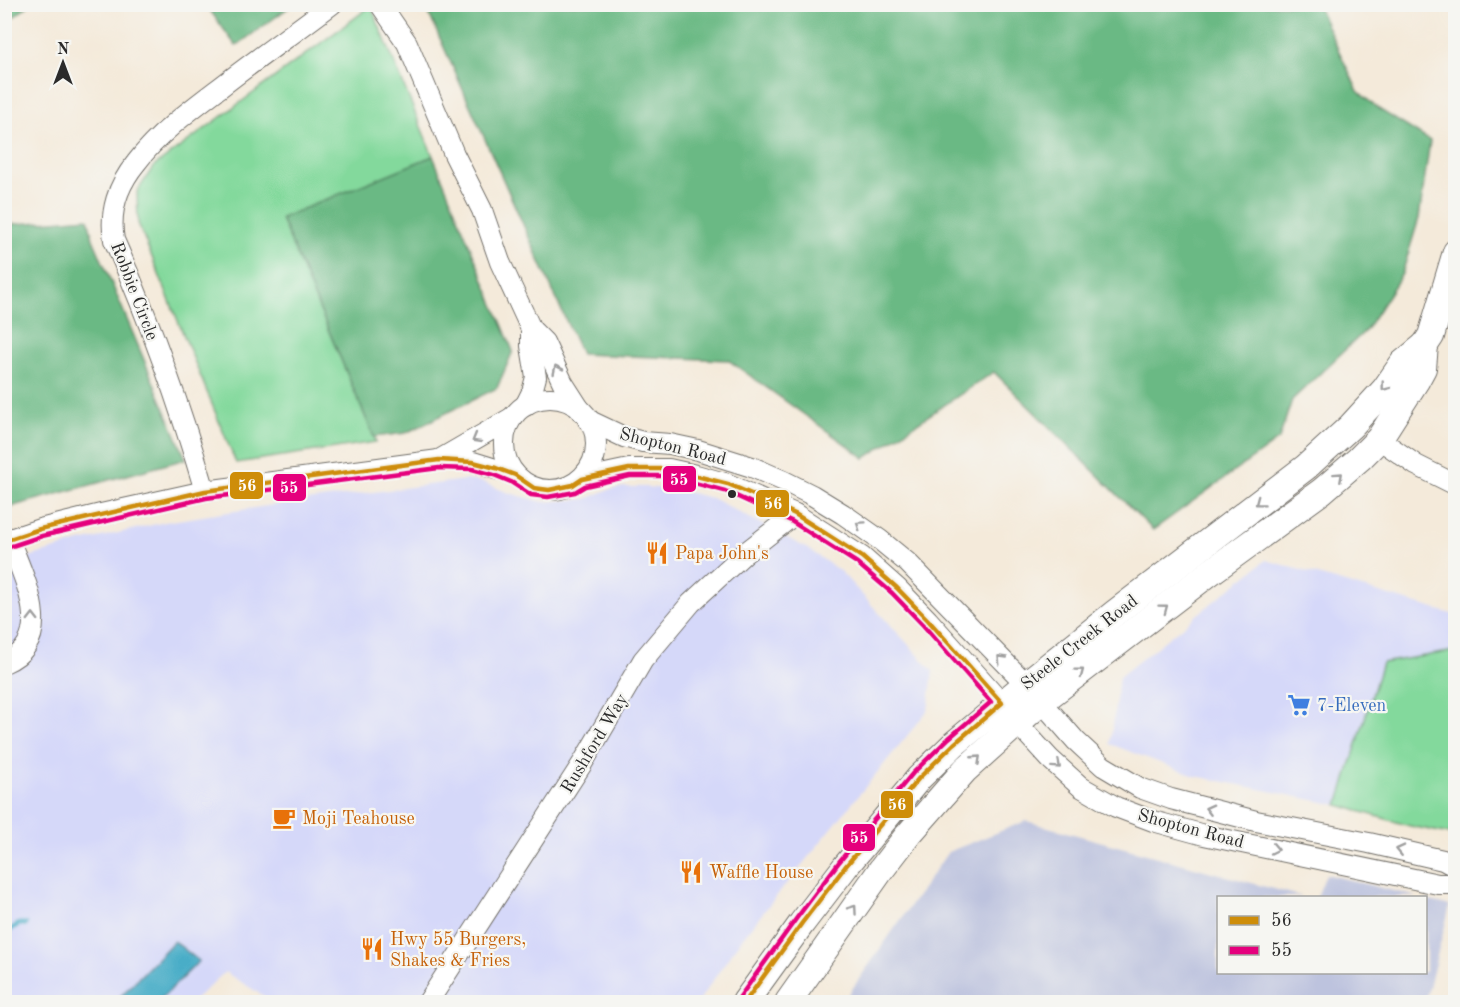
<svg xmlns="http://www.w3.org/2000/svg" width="1460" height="1007" font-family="'Old Standard TT',serif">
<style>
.built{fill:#d5d8f9}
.industrial{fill:#bdc3de}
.green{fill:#83d99c;stroke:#578264;stroke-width:1.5}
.forest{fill:#6ab984;stroke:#4a7258;stroke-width:1.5}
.water{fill:#48adc7;stroke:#3a6c79;stroke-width:1.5}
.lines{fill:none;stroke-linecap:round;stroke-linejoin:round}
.stream{stroke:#48adc7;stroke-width:5}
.minor-casing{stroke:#716e68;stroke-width:22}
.major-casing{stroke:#716e68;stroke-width:28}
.minor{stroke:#fff;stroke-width:20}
.major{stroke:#fff;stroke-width:26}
.bus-1-casing{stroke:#f6f6f2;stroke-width:9}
.bus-2-casing{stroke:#f6f6f2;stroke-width:9}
.bus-1{stroke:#ce8d09;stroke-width:4.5}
.bus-2{stroke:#e5007d;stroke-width:4.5}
.oneway{stroke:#a0a0a0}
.bus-dot{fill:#2b2b2b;stroke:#f6f6f2;stroke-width:2}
.labels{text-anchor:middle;stroke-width:4.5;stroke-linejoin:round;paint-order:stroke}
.street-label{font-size:18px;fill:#2b2b2b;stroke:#f6f6f2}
.food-label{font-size:18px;fill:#c56008;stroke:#f6f6f2;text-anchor:start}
.shop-label{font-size:18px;fill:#366cbe;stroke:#f6f6f2;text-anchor:start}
.line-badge{stroke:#f6f6f2;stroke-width:2}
.badge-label{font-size:16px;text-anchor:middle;font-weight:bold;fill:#fff}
</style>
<rect width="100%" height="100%" fill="#f6f6f2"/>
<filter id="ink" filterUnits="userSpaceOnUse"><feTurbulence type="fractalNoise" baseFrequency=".0167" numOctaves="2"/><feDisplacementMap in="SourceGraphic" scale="12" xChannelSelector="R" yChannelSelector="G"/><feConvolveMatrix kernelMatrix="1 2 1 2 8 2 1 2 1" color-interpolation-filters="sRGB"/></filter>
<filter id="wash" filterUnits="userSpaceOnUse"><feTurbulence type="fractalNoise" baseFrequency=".008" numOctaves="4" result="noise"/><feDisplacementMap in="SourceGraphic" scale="24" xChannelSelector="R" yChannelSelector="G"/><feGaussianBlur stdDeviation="1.35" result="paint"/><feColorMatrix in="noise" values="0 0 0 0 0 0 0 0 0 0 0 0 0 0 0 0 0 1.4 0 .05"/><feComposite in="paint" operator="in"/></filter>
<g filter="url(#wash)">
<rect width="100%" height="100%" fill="#f4eada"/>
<g class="built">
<path d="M465 480 482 482 509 493 543 502 586 499 607 490 624 487H647L682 491 712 498 808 549 841 572 933 671 928 710 740 941 698 1002H273L225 972 192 1002H5V564L76 543 165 522 267 506Z"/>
<path d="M1266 560 1455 615V651L1382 663 1338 805 1195 776 1110 744 1119 677Z"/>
</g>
<g class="industrial">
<path d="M1026 821 1303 897 1218 898V972H1426V900L1450 906 1425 1002H843L948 852Z"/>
<path d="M1326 874 1417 897H1418H1317Z"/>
</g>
<g class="green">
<path d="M371 6 433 156 281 219 376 442 236 463 138 223 137 192 153 167Z"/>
<path d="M1455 651V835L1410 826 1338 805 1382 663Z"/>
</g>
<g class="forest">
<path d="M5 4H29V5L5 24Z"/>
<path d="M206 5H292L236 46Z"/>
<path d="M425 5H1317L1358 91 1377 108 1430 141 1419 218 1402 274 1366 330 1292 400 1279 439 1153 530 994 372 865 458 728 360 581 354Z"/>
<path d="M433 156 513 351 497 388 406 433 374 437 281 218Z"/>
<path d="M88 218 93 239 186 459 17 505 5 510V225Z"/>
</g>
<path class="water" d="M174 941 199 961 158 1002H115Z"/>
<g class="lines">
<path class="stream" d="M4 934 19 924H26"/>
</g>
</g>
<g filter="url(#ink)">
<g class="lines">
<g class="minor-casing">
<g id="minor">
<path d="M380 4 407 43 454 154 482 210 500 262 531 329 544 342 563 383 581 411"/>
<circle cx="550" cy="444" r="46"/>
<path d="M525 406 532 392 536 377 531 346V329"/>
<path d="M588 420 624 437 643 442 670 444 698 450 752 467 784 481 812 495 843 514 880 540 908 563 1026 684 1076 741 1103 766 1140 788 1171 799 1256 821 1369 843 1443 860 1456 867"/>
<path d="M1379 439 1416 465 1456 485"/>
<path d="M439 460 513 417"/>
<path d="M582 479 629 469H669L696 475 728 484 795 514 862 557 897 588 928 620 978 676 1002 703 1017 723 1050 759 1081 787 1116 807 1153 821 1204 835 1438 884H1456"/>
<path d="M205 491C180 406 150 321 114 240 109 212 118 185 136 163 158 134 189 111 218 89 255 60 294 33 332 4"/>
<path d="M4 541 40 529 101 514 205 491 439 460 473 462 515 475"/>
<path d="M4 663C58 640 23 577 9 539"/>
<path d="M428 1002 582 764 643 660 691 603 745 553 795 514"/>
</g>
</g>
<g class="major-casing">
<g id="major">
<path d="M745 1002 802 923 845 867 919 778 954 744 1026 684 1115 613 1306 467 1351 426 1385 389 1403 363 1425 345 1431 336 1456 252"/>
<path d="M788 1002 881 870 908 835 965 770 1041 702 1208 574 1322 491 1359 459 1379 439 1416 381 1423 368 1425 345"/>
</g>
</g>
<use href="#minor" class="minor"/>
<use href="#major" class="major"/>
<g class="bus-1-casing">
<path id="bus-1" d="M4 541 40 529 205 491 439 460 473 462 496 468 515 475 534 488 549 490 573 485 582 479 629 469H669L728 484 763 499 795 514 862 557 897 588 928 620 1002 703 954 744 919 778 845 867 802 923 745 1002"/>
</g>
<g class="bus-2-casing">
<path id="bus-2" d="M6 548 42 536 206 498 439 468 472 469 494 475 511 482 531 495 548 497 575 492 585 486 630 476H668L725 491 791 521 857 563 892 593 923 625 991 702 949 738 913 773 839 862 796 919 739 998"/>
</g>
<use href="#bus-1" class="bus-1"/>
<use href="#bus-2" class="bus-2"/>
</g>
<defs><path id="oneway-chevron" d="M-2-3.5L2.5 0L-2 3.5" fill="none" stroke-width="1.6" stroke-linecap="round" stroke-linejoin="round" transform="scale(1.5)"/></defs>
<g class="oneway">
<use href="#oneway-chevron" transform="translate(557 369) rotate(-116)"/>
<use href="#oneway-chevron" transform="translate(1385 387) rotate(128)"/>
<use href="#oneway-chevron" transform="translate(476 439) rotate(150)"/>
<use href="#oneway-chevron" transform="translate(1339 476) rotate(-42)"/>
<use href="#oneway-chevron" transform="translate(1259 502) rotate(143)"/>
<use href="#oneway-chevron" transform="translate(860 525) rotate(-145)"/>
<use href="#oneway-chevron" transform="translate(1164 608) rotate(-37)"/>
<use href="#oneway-chevron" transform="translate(33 617) rotate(-90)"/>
<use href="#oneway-chevron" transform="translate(1001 659) rotate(-134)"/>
<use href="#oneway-chevron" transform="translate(1080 672) rotate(-37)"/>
<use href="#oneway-chevron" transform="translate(977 759) rotate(-43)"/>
<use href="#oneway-chevron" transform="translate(1057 765) rotate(42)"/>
<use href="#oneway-chevron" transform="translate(1209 809) rotate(-166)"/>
<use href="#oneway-chevron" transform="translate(1275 849) rotate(12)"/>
<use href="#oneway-chevron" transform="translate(1400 850) rotate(-167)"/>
<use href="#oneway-chevron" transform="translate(853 909) rotate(-55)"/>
</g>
</g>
<defs>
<g id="restaurant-bare" transform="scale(1.8)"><path d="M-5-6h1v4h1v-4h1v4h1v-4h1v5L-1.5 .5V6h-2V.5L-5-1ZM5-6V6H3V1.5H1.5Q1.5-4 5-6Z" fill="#e8710a" stroke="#f6f6f2" stroke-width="2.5" paint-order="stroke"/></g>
<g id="supermarket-bare" transform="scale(1.8)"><path d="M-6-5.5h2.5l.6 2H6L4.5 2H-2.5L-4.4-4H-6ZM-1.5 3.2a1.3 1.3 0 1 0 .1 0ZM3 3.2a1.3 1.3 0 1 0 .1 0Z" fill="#3f7fe0" stroke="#f6f6f2" stroke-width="2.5" paint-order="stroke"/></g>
<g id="cafe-bare" transform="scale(1.8)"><path d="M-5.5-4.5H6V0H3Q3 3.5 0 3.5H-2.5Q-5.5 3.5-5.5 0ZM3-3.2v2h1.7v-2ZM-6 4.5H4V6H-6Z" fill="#e8710a" stroke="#f6f6f2" stroke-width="2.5" paint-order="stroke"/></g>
</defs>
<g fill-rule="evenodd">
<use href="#restaurant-bare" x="657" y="553"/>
<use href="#supermarket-bare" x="1299" y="705"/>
<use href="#cafe-bare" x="284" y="818"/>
<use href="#restaurant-bare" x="691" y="872"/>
<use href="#restaurant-bare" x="372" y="949"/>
</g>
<circle class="bus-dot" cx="732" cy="494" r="5"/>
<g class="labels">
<g class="street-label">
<text transform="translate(135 291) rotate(69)" y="6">Robbie Circle</text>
<text transform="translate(673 446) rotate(14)" y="6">Shopton Road</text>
<text transform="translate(1079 642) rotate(-38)" y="6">Steele Creek Road</text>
<text transform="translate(594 743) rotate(-59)" y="6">Rushford Way</text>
<text transform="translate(1191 828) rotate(15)" y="6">Shopton Road</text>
</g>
<g class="food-label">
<text x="675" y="559">Papa John's</text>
<text x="302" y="824">Moji Teahouse</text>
<text x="709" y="878">Waffle House</text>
<text x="390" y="945">Hwy 55 Burgers,<tspan x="390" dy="21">Shakes &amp; Fries</tspan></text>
</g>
<g class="shop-label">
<text x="1317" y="711">7-Eleven</text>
</g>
</g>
<g class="line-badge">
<rect x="662" y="465" width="35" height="28" rx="6" fill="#e5007d"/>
<rect x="229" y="471" width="35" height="29" rx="6" fill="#ce8d09"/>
<rect x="272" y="473" width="35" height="29" rx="6" fill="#e5007d"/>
<rect x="755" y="489" width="35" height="29" rx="6" fill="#ce8d09"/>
<rect x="880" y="790" width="34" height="29" rx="6" fill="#ce8d09"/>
<rect x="842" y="823" width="34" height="29" rx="6" fill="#e5007d"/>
</g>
<g class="badge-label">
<text x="679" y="485">55</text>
<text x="247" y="491">56</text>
<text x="289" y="493">55</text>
<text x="773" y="509">56</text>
<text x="897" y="810">56</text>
<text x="859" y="843">55</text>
</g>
<rect width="1460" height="1007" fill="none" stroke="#f6f6f2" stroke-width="24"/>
<rect x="1217" y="896" width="210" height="78" fill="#f6f6f2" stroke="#a5a5a2" stroke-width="1.5"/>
<rect x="1229" y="916" width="30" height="9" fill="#ce8d09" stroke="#a5a5a2" stroke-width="1.5"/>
<text x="1271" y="926" font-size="18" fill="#2b2b2b">56</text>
<rect x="1229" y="946" width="30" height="9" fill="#e5007d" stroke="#a5a5a2" stroke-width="1.5"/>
<text x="1271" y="956" font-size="18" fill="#2b2b2b">55</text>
<g transform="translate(63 63)" stroke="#f6f6f2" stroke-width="4.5" paint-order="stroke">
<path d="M0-4.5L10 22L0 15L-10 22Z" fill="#2b2b2b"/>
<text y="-9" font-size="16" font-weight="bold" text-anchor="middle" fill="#2b2b2b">N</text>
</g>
</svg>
